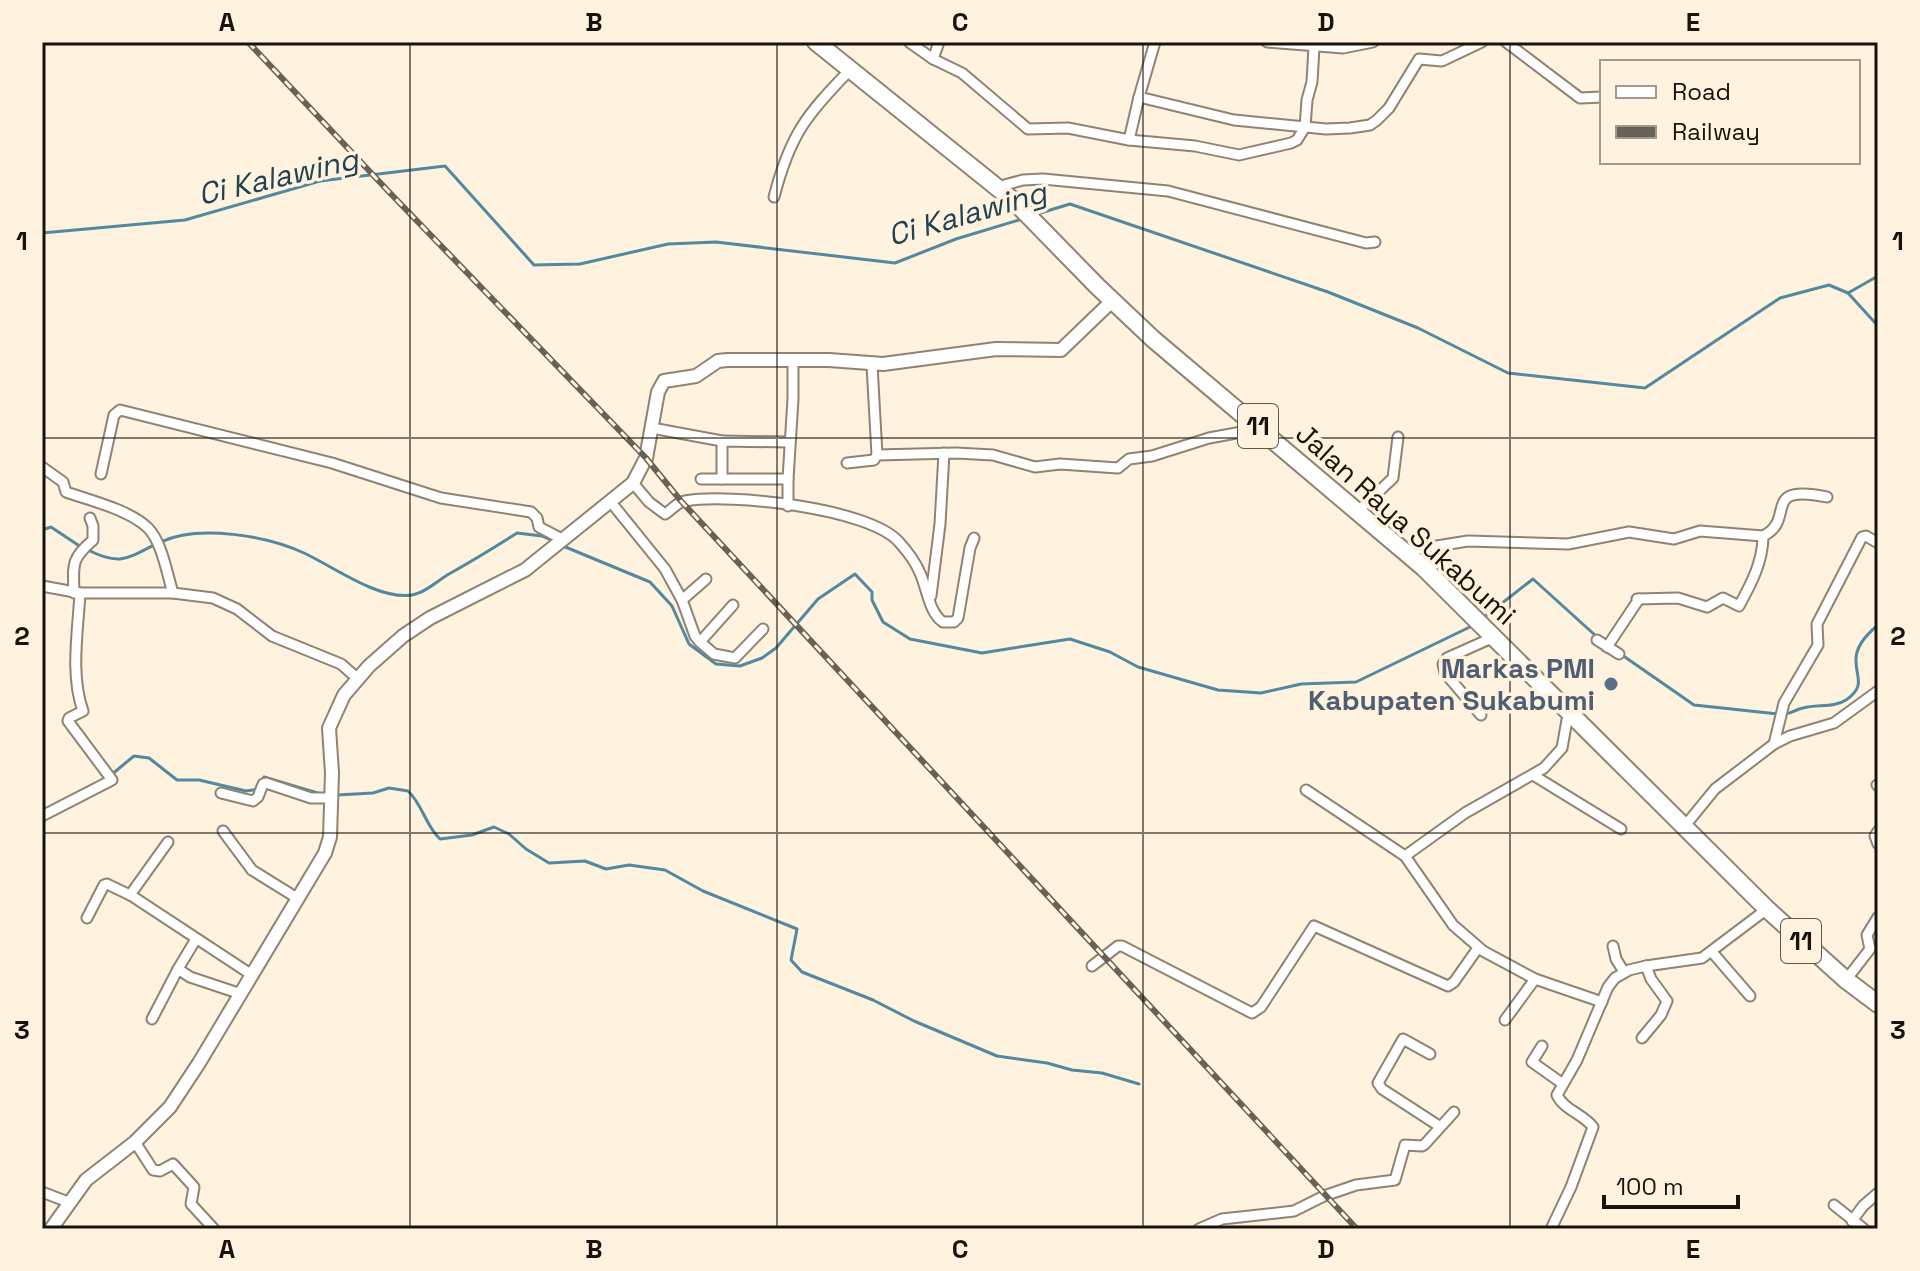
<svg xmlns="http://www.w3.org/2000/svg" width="1920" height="1271" font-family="'Space Grotesk',sans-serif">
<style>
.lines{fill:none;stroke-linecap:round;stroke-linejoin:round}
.stream{stroke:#52899f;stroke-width:3}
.minor-casing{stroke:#8f8372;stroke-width:13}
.tertiary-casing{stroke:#8f8372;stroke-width:16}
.trunk-casing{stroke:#8f8372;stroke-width:20}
.minor{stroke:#fff;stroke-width:9}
.tertiary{stroke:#fff;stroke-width:12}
.trunk{stroke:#fff;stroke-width:16}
.rail-casing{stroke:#686156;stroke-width:6}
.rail{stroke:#fff2df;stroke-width:3;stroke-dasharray:9;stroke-linecap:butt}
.grid{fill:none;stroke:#18140d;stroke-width:2;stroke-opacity:0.55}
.service-dot{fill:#5c6f8a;stroke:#fff2df;stroke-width:3}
.labels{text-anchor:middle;stroke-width:7;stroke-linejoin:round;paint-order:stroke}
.shield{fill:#fff2df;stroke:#5d574c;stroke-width:2}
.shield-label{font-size:26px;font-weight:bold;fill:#18140d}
.street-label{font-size:28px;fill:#18140d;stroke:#fff2df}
.service-label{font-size:28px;font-weight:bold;fill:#4e5e75;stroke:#fff2df;text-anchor:end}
.water-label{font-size:30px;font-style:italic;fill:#1f4352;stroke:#fff2df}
.neatline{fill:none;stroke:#18140d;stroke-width:3}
.grid-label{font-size:26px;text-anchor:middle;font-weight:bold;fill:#18140d}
</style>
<rect width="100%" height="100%" fill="#fff2df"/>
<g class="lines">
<g class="stream">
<path d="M1037 214 1070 204 1328 292 1418 328 1508 373 1645 388 1780 298 1829 285 1848 293 1878 326"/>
<path d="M42 233 185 220 320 181 445 166 534 265 580 264 668 244 716 242 895 263 956 239 1022 219"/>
<path d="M1848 293 1878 276"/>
<path d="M42 530 51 527 81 547"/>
<path d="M161 542C198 524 268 536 304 553 334 567 378 600 412 595 425 593 437 581 449 574 472 561 495 547 517 533L542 536 553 541"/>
<path d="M563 546 650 582 672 606 689 644 716 664 740 666 762 658 776 648 818 599 855 574 872 592V600L883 622 910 639 982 653 1070 639 1110 652 1138 667 1218 690 1261 693 1301 684 1356 682 1474 625"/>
<path d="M88 550C118 565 125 560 154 545"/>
<path d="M1483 618 1533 579 1596 636"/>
<path d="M1622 655 1694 705 1778 714"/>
<path d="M1785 714C1793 713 1796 709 1803 708 1817 704 1834 708 1846 700 1866 686 1856 678 1856 661 1855 646 1867 634 1878 625"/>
<path d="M111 775 134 756 149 758 177 780H199L246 791 259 789"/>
<path d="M262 782 264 777 321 794"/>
<path d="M337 795 373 793 389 788 408 791C423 805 425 825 440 839L472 835 494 827 509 834 526 849 549 863 585 861 606 869 629 865 665 870 703 891 797 929 791 960 802 972 873 1000 914 1021 997 1056 1047 1063 1072 1070 1102 1073 1139 1084"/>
</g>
<g class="minor-casing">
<g id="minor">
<path d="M909 42 933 59 962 73 1028 129 1068 128 1129 140 1195 146 1239 155 1291 143 1297 140 1305 127 1307 100 1312 82 1314 47"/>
<path d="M1155 42 1139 97 1234 120 1326 129 1350 128 1370 125 1377 120 1389 108 1419 59 1442 61 1482 42"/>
<path d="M1267 42 1343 48 1373 42"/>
<path d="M1506 42 1580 98 1602 97"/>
<path d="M933 59 939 42"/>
<path d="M1129 140 1139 97"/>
<path d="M997 187 1023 180 1043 179 1168 191 1366 243 1375 242"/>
<path d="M774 197C790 135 806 115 850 70"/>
<path d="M872 365 877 455"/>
<path d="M652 428 722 441"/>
<path d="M847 463 874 460 877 455 956 453 993 455 1035 467 1060 464 1118 468 1129 459 1152 456 1209 438 1258 429"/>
<path d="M42 467 63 482 66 492C89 500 130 510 148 528 162 542 167 574 173 593"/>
<path d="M101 474 114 415 120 410 332 463 441 498 531 512 537 518 539 527 562 539"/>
<path d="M701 479H788L793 399V360"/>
<path d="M722 479V441L789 442"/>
<path d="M633 483 649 502 665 514C672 510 677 502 685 501 730 493 869 508 899 542 908 552 915 561 920 573 927 588 929 613 943 622H954L958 618 970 548 974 538"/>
<path d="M610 501 665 569 682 600 695 636 700 642 714 654 735 658 763 629"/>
<path d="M788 506V479"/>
<path d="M1358 511 1393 478 1398 437"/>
<path d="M1406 551 1468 541 1568 544 1629 532 1674 539 1700 531 1763 536C1797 520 1759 483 1827 497"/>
<path d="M42 586 80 593H173L213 598 237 609 272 636 341 664 357 678"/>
<path d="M74 593C73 564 71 559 93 540V526L90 518"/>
<path d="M931 596 940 524 944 453"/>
<path d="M1637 599 1678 598 1707 607 1723 598 1739 606C1751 584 1763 562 1763 536"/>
<path d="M682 600 706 579"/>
<path d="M1597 640 1619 654"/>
<path d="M700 642 733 605"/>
<path d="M1607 647 1639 599"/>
<path d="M1481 715 1445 673 1443 664 1447 658 1494 637"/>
<path d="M1774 744 1784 703 1818 645 1817 624 1862 537 1866 536 1878 543"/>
<path d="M1533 775 1621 829"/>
<path d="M1877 785 1878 786"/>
<path d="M1306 790 1405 856 1453 925 1483 951 1535 979 1602 1002"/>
<path d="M221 793 253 801 258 797 263 784 266 783 311 798H330"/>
<path d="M42 816 112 780 68 721 69 718 83 711C70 675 78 631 80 593"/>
<path d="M1684 827 1715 789 1774 744 1790 736 1834 723 1878 691"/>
<path d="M223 831 252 870 297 898"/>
<path d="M1878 831 1875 836 1878 844"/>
<path d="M1405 856 1465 813 1544 768 1562 748 1567 720 1571 714"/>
<path d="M130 895 168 842"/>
<path d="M87 918 104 885 107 884 132 896 252 975"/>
<path d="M196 939 178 969 190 977 241 994"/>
<path d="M1613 946 1616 959 1624 972"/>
<path d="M1712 952 1750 996"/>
<path d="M1092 966 1118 946H1122L1252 1013 1261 1007 1314 926 1448 986 1454 982 1478 948"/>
<path d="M1846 980 1870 949 1867 935 1878 917"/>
<path d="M152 1019 178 969"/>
<path d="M1505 1020 1535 979"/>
<path d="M1642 1038 1661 1015 1667 1001 1651 979 1646 966"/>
<path d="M1542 1046 1532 1062 1563 1084"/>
<path d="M1430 1054 1403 1039 1378 1083 1382 1089 1439 1126"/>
<path d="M135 1142 153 1170 160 1171 173 1164 194 1187 191 1204 214 1229"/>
<path d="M42 1192 68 1202"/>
<path d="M1834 1205 1864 1229"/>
<path d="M1852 1221 1863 1206 1878 1193"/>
<path d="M1199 1229 1222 1219 1294 1211 1324 1196 1356 1185 1395 1180 1405 1145 1422 1146 1425 1144 1454 1112"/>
<path d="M1551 1229 1571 1187 1593 1127C1583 1114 1564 1110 1557 1095L1577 1060 1608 987 1615 978 1629 970 1646 966 1702 958 1767 909"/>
</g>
</g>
<g class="tertiary-casing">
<path id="tertiary" d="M51 1229 86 1180 135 1142 170 1107 199 1063 325 853 330 837 332 773 329 728 344 695 369 666 403 636 430 618 525 570 633 483 646 458 658 392 664 381 696 376 718 361 727 360H829L883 364 996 349 1061 350 1112 301"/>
</g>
<g class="trunk-casing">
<path id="trunk" d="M816 42 1014 201 1097 286 1153 339 1424 568 1767 909 1846 980 1878 1004"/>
</g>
<use href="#minor" class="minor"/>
<use href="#tertiary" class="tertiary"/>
<use href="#trunk" class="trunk"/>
<g class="rail-casing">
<path id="rail" d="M248 42 390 193 646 458 681 501 1357 1229"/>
</g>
<use href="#rail" class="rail"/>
</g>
<path class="grid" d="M410 42V1229M777 42V1229M1143 42V1229M1510 42V1229M42 438H1878M42 833H1878"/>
<circle class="service-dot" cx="1611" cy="684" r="8"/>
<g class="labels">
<g class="shield">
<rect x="1238" y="404" width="40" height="44" rx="6"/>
<rect x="1781" y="919" width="40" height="44" rx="6"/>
</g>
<g class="shield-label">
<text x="1258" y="435">11</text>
<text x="1801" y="950">11</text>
</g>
<g class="street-label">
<text transform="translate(1406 524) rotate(42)" y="10">Jalan Raya Sukabumi</text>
</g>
<g class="service-label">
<text x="1595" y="678">Markas PMI<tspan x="1595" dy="32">Kabupaten Sukabumi</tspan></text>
</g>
<g class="water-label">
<text transform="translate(278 177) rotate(-13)" y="10">Ci Kalawing</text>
<text transform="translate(967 214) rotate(-16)" y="10">Ci Kalawing</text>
</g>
</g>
<rect width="1920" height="1271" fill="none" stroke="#fff2df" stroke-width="88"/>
<rect x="1600" y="60" width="260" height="104" fill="#fff2df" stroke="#a3998b" stroke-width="2"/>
<rect x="1616" y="86" width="40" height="12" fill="#ffffff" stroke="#a3998b" stroke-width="2"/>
<text x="1672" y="100" font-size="24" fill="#18140d">Road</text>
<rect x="1616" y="126" width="40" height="12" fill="#686156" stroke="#a3998b" stroke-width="2"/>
<text x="1672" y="140" font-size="24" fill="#18140d">Railway</text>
<path d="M1604 1195v12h134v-12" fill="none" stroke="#18140d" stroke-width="4"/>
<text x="1616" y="1195" font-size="24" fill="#18140d" stroke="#fff2df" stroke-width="6" paint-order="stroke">100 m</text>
<rect x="44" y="44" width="1832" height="1183" class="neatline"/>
<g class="grid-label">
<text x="227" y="31">A</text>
<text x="594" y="31">B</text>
<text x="960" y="31">C</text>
<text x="1326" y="31">D</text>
<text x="1693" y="31">E</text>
<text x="22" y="250">1</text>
<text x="1898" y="250">1</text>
<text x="22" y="645">2</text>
<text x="1898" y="645">2</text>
<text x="22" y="1039">3</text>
<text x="1898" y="1039">3</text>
<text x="227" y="1258">A</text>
<text x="594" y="1258">B</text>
<text x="960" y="1258">C</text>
<text x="1326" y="1258">D</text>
<text x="1693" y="1258">E</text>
</g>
</svg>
